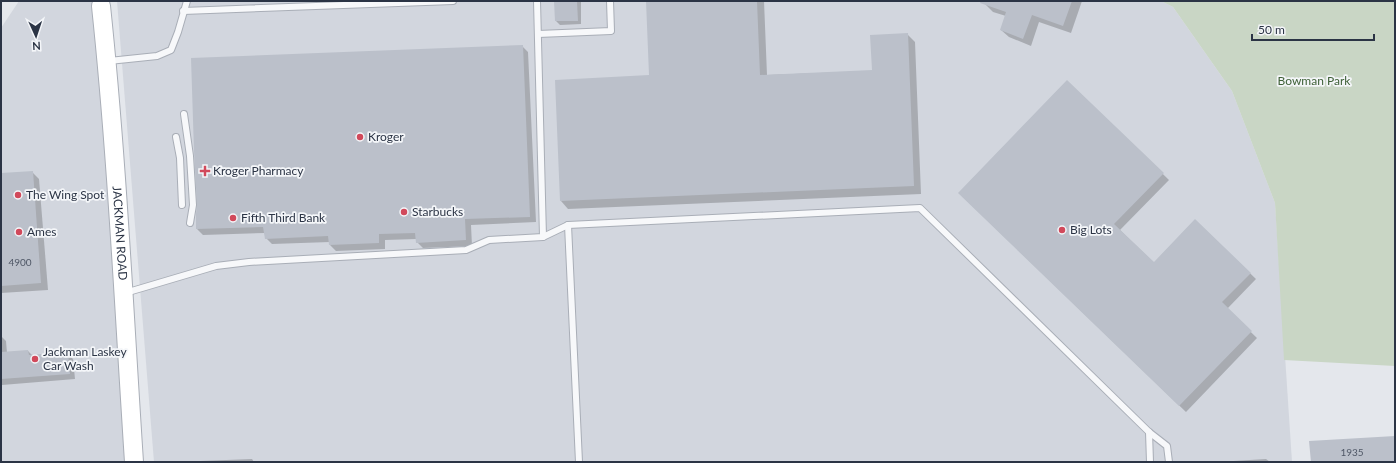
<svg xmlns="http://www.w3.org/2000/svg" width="1396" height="463" font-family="Lato,sans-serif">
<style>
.built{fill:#d2d6de}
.green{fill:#c9d6c5}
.shadow{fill:#0003}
.building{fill:#bbc0ca}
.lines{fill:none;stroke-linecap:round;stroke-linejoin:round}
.service-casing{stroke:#a9aeb7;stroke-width:8}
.secondary-casing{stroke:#a9aeb7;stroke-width:20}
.service{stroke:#f7f8fa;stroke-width:6}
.secondary{stroke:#fff;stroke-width:18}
.poi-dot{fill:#d1495b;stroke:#f4f6f9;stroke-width:1.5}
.labels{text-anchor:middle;stroke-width:3.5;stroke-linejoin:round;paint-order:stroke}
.number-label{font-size:10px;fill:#4f5766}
.park-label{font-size:12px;fill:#3f6138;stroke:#f4f6f9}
.poi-label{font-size:12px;fill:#2b3445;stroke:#f4f6f9;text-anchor:start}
.street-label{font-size:12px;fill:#2b3445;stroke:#f4f6f9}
</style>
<rect width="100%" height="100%" fill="#e4e7ec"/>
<g class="built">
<path d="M19 1H101L134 462H1V28Z"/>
<path d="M117 1H1161L1173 7 1232 91 1275 203 1292 462H154Z"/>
</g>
<path class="green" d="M1161 1H1395V366L1284 360 1275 203 1232 91 1173 7Z"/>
<g class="shadow">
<path d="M555 1H581V24L560 25 556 21Z"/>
<path d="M647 1H764L767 75 873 71 907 34 915 42 921 194 568 209 561 201 650 76Z"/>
<path d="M986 1H1082L1071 33 1039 22 1031 46 1009 37 1001 30 1006 16 993 12 985 4Z"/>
<path d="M522 46 528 52 536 222 471 225 472 246 423 248 417 242V239L385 240V249L336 251 330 245V242L272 244 266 238 265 233 203 235 197 229Z"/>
<path d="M1067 81 1169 180 1120 230 1154 263 1195 220 1256 279 1227 309 1257 338 1186 412 959 193Z"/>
<path d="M32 172 39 179 48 290 1 293V174Z"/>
<path d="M1 336 6 341 7 353 28 351 33 356 67 353 73 359 75 379 2 385Z"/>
<path d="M252 459 254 462H201L200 461Z"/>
<path d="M1266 459 1270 462H1217Z"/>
</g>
<g class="building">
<path d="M554 1H577L578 21H555Z"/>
<path d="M646 1H757L760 75 872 70 870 35 908 33 914 186 560 201 555 80 649 75Z"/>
<path d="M981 1H1072L1063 26 1032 15 1023 39 1000 30 1006 12 980 3Z"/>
<path d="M523 45 530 217 465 219 466 240 416 243 415 233 379 234V243L329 245 328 236 265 239 263 227 196 229V214L197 205 194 151 191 58Z"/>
<path d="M1067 80 1164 173 1114 224 1154 262 1195 219 1251 273 1222 302 1252 331 1179 406 958 193Z"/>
<path d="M33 171 41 283 1 286V173Z"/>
<path d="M28 350 29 355 68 352 70 374 1 379V352Z"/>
<path d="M1395 436V462H1311L1309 441Z"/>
</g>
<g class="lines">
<g class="service-casing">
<g id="service">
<path d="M537 1 543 237"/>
<path d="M183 11 453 1"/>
<path d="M538 34 611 31 610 1"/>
<path d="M109 61 157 56 171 50 178 32 187 1"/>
<path d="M184 114 190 156 193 205 190 223"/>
<path d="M176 137 180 158 182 205"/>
<path d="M568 225 579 462"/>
<path d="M125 293 216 266 249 262 466 250 489 240 543 237 568 225 920 208 1149 432 1167 446 1169 462"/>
<path d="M1149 432 1150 462"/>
</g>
</g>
<g class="secondary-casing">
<g id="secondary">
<path id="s1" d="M101 6C117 157 124 310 134 462"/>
</g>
</g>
<use href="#service" class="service"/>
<use href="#secondary" class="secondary"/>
</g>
<g class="poi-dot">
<circle cx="360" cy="137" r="4"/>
<path d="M203 165h4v4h4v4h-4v4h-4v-4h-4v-4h4z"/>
<circle cx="18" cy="195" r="4"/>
<circle cx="404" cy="212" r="4"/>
<circle cx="233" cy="218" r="4"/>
<circle cx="1062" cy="230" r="4"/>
<circle cx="19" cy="232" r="4"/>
<circle cx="35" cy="359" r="4"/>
</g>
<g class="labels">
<g class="number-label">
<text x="20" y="266">4900</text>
<text x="1352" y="456">1935</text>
</g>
<g class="park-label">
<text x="1314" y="85">Bowman Park</text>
</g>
<g class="poi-label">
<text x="368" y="141">Kroger</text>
<text x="213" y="175">Kroger Pharmacy</text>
<text x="26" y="199">The Wing Spot</text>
<text x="412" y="216">Starbucks</text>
<text x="241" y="222">Fifth Third Bank</text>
<text x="1070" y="234">Big Lots</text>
<text x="27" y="236">Ames</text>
<text x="43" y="356">Jackman Laskey<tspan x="43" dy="14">Car Wash</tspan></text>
</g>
<g class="street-label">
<text dy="4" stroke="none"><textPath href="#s1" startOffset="228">JACKMAN ROAD</textPath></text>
</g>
</g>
<rect width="1396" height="463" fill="none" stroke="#2b3445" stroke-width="4"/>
<g transform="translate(36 36) rotate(177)" stroke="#f4f6f9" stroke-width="3" paint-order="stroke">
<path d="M0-3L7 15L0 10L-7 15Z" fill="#2b3445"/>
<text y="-6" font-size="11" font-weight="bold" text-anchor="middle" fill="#2b3445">N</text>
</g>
<path d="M1252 34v6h122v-6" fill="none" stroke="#2b3445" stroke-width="2"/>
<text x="1258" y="34" font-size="12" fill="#2b3445" stroke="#f4f6f9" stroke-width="3" paint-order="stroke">50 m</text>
</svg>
